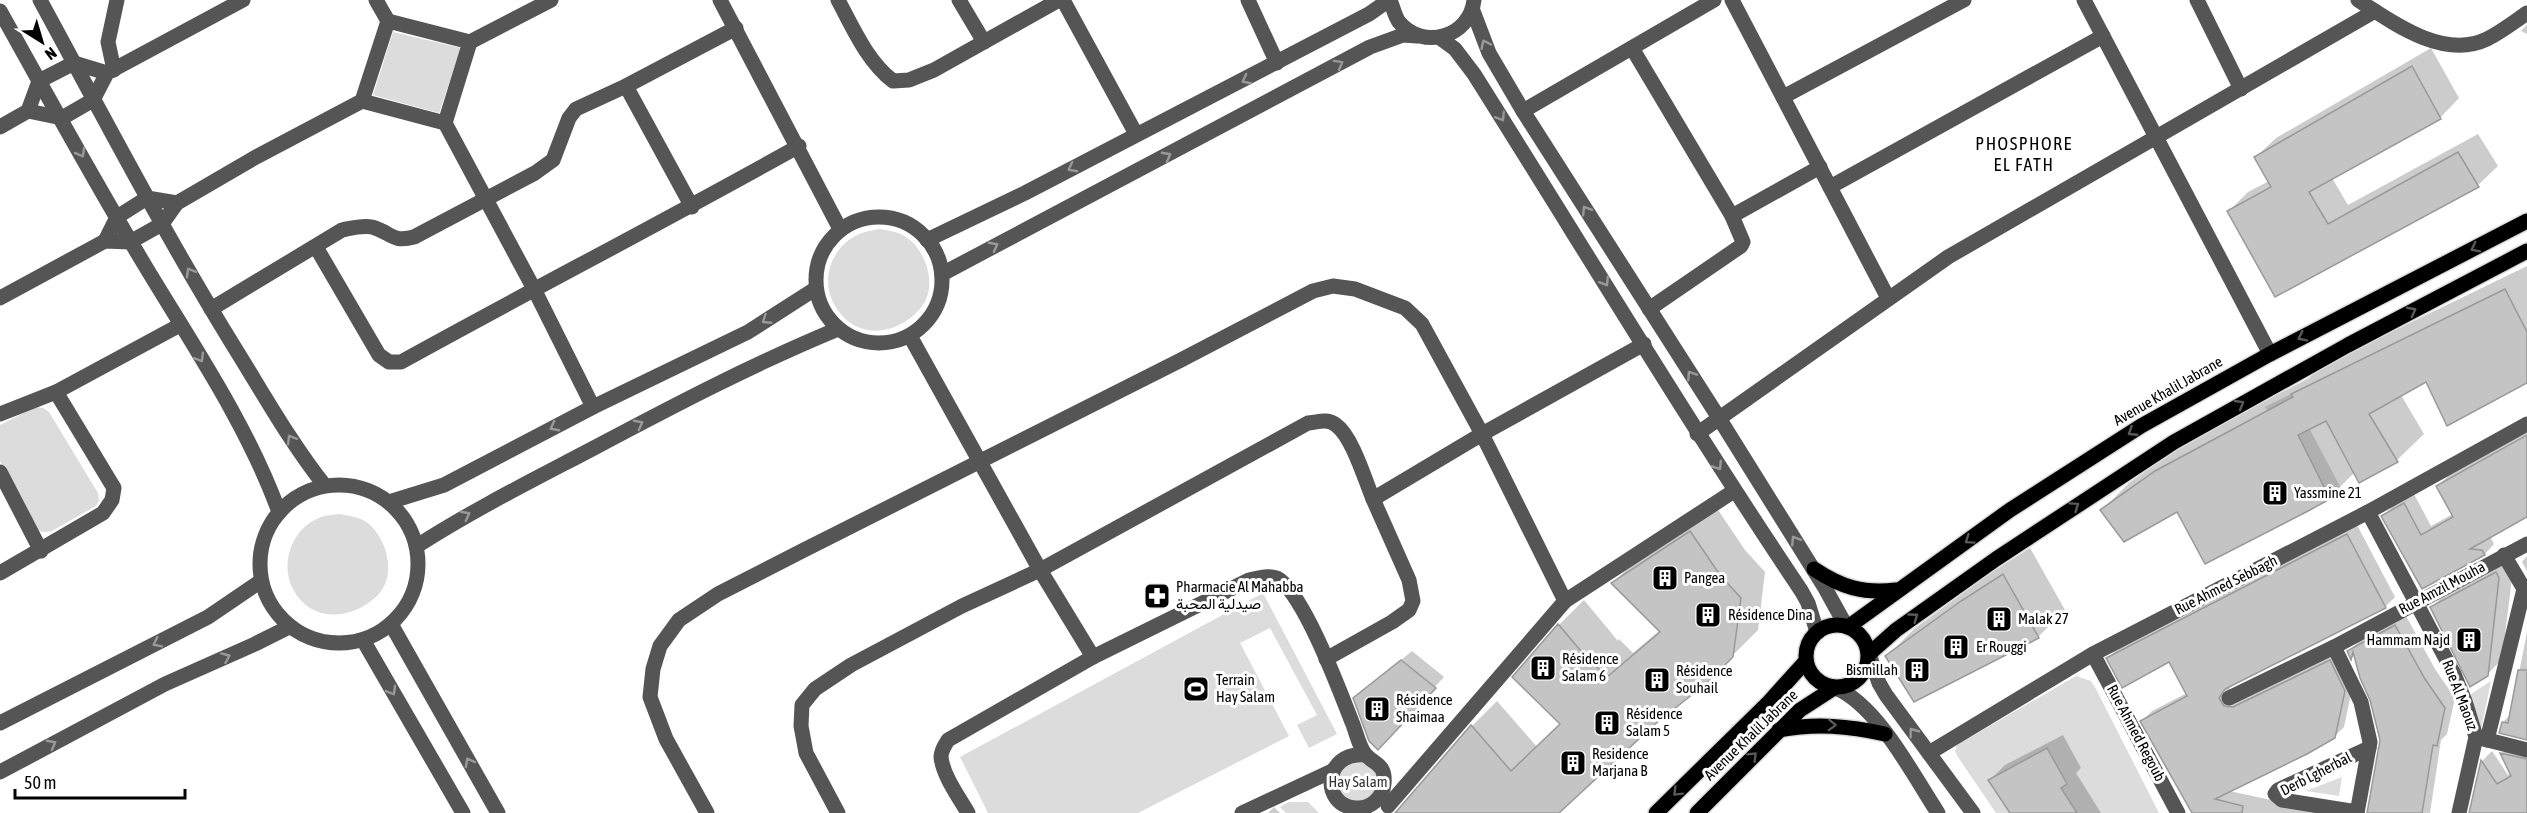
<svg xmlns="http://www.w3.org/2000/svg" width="2527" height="813" font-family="'Asap Condensed',Vazirmatn,sans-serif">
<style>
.green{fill:#dcdcdc}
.shadow{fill:#0003}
.building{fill:#c4c4c4;stroke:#999;stroke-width:1.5}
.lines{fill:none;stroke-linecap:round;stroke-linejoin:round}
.major-casing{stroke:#dbdbdb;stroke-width:18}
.minor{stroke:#555;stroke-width:15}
.major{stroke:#000;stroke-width:15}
.oneway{stroke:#999}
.oneway2{stroke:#595959}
.labels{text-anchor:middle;stroke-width:6;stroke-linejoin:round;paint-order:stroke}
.street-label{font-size:15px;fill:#000;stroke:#fff}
.poi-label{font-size:15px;fill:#000;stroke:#fff;text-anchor:start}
.park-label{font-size:15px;fill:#333;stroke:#fff}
.quarter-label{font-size:18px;letter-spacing:1.5px;fill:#000;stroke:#fff}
</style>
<rect width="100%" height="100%" fill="#fff"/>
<g class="green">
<path d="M393 32 461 48 439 113 373 95Z"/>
<path d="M880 229C891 231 901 232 910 240 928 255 938 291 919 310 892 339 850 339 832 300 821 275 834 243 862 233 867 231 874 230 880 229Z"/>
<path d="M2291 394 2343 492 2318 506 2265 407Z"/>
<path d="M35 407 43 408 49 412 98 493 99 501 96 506 52 531C43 533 40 533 35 526L0 461V425Z"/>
<path d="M339 514C350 516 361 517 369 524 387 540 397 575 378 595 356 617 319 624 298 597 277 570 289 529 321 517 326 515 333 515 339 514Z"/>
<path d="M1263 593 1337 734 1309 748 1297 725 1317 715 1270 628 1240 643 1289 736 1138 813H988L960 757Z"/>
<path d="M2076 676 2091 681 2096 689 2159 813H1996L1958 757 1955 751 1957 745Z"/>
<path d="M2491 681 2481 730 2471 694Z"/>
<path d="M1350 762H1367L1379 774 1374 798 1349 803 1337 790 1338 773Z"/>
<path d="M2342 777 2339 796 2306 791Z"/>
<path d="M1289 802H1308L1319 813H1286L1280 807Z"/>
</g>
<g class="shadow">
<path d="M2527 25V34L2521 31Z"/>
<path d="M2431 48 2459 98 2440 118 2332 178 2348 205 2478 134 2498 166 2478 185 2275 295 2229 211 2248 192 2269 181 2256 157 2276 138Z"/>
<path d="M2527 266V381L2427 380 2401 395 2424 434 2397 460 2359 481 2355 472 2329 498 2177 510H2102L2129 483 2184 444 2309 378 2319 367Z"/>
<path d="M2527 432V516L2490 536 2494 544 2485 554 2422 587 2383 516 2393 506 2414 494 2431 526 2453 514 2438 486 2448 476Z"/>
<path d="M1716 507 1745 550 1765 572 1758 630 1707 681 1653 724 1558 813H1400L1472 726 1497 701 1537 747 1561 724 1559 625 1584 600 1618 641 1619 639 1633 653 1660 630 1613 583 1638 558Z"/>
<path d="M2357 525 2395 597 2385 607 2229 686 2233 696 2340 651 2354 680 2344 727 2334 737 2229 791 2332 813H2193L2142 721 2152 711 2187 693 2170 660 2108 658 2118 648Z"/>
<path d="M2030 548 2065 610 2038 637 1887 656 1914 629 1989 574Z"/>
<path d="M2527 556V571L2522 562Z"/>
<path d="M2511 558 2514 562 2502 659 2487 675 2432 607 2447 592Z"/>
<path d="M2406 616 2435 669 2455 698 2447 734 2441 740 2430 813H2368L2381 743 2372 699 2355 654 2352 658 2349 651 2359 641Z"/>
<path d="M2527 632V738L2503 722 2511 714Z"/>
<path d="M1412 651 1444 677 1388 738 1355 698Z"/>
<path d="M2063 735 2081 768 2076 773 2101 813H2011L1990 780 2005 765Z"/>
<path d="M2511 744 2527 747V813H2471L2482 761 2492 751 2508 775 2511 773 2502 753Z"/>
<path d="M1274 807 1280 813H1268Z"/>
</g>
<g class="building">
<path d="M2412 66 2441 119 2309 192 2328 224 2458 152 2479 187 2275 297 2227 211 2271 187 2254 157Z"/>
<path d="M2505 289 2527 332V383L2447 426 2426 382 2369 414 2398 462 2359 483 2326 421 2298 435 2330 499 2310 510 2205 564 2177 512 2124 542 2100 510 2155 471 2293 397 2291 394Z"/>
<path d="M2527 435V517L2470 549 2482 550 2485 555 2422 589 2381 516 2404 503 2421 535 2453 517 2436 486Z"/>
<path d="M1690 531 1720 575 1741 598 1733 657 1708 682 1654 725 1559 813H1395L1471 725 1511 771 1560 724 1512 677 1558 624 1592 664 1593 663 1607 677 1660 632 1611 583Z"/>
<path d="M2347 534 2386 608 2225 689 2219 698 2224 706 2233 707 2330 660 2345 691 2335 738 2307 754 2215 799 2243 806 2242 813H2192L2140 721 2187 696 2169 662 2122 688 2106 658Z"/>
<path d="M2496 572 2499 578 2488 676 2470 687 2430 607Z"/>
<path d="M2003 574 2039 638 1914 702 1885 656 1961 601Z"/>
<path d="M2395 625 2425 679 2445 708 2437 746 2433 745 2422 813H2367L2380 740 2370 700 2360 678 2353 652 2351 660 2347 651Z"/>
<path d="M1401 660 1436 688 1378 750 1369 741 1353 698Z"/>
<path d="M2518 670H2527V740L2499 733 2502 722 2508 723Z"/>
<path d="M2047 748 2067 784 2061 788 2077 813H2010L1988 780Z"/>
<path d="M2500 753 2527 759V813H2469L2481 760 2497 784 2511 776Z"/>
</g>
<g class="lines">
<g class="major-casing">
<g id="major">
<path d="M1814 569C1841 587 1863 594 1896 590"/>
<circle cx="1837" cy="656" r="31"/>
<path d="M1848 627 2010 510 2141 426 2270 354 2527 221"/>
<path d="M1869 654 1896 630 1996 559 2174 442 2348 345 2527 251"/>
<path d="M1779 730C1816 723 1849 726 1885 734"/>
<path d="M1656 813 1769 702 1806 661"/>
<path d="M1697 813 1800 710 1834 688"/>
</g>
</g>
<g class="minor">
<path d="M40 0C103 116 164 233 233 345 263 393 290 442 325 486"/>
<path d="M376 0 388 21"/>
<path d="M720 0 840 229"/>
<path d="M838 0C853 28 867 61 893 81L909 80 934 70 1059 0"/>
<path d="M959 0 984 42"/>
<path d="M1063 0 1136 134"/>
<path d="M1248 0 1277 63"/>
<path d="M1390 0C1393 7 1395 17 1399 22 1423 51 1470 37 1474 0"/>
<path d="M1732 0 1888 298"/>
<path d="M2084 0 2270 354"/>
<path d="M2197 0 2241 89"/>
<path d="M2358 0C2393 23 2444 60 2487 39 2501 32 2514 22 2527 13"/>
<path d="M0 11C47 95 94 181 144 264 192 344 247 424 279 512"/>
<path d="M1473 11 1489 53 1523 111 1719 418 1825 588 1846 626"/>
<path d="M1440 38 1455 49 1474 74C1583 247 1688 422 1802 592L1808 603 1817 632"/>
<path d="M470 42 551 0"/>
<path d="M1632 48 1732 216 1820 167"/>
<path d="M114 70 108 42 117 0"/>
<path d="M626 86 692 207"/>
<path d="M1783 97 1964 0"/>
<path d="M28 111 62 118 93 100 107 73 243 0"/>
<path d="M1523 111 1714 0"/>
<path d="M445 123 362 101 388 21 470 42 445 123 534 289 593 407"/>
<path d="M0 127 28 111 39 81 74 63 107 73"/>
<path d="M1830 187 2103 36"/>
<circle cx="879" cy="280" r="63"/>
<path d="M927 240 1025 193 1369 14 1389 0"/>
<path d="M105 241 117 217 147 198 177 203"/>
<path d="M316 247 379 355 389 362H401C533 289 667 220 799 146"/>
<path d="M942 274 1370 47 1403 35 1417 36"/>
<path d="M0 298 105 241 130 242 162 224 177 203 256 157 362 101"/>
<path d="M211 309 342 230C352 228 362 225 372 227 391 232 391 243 414 237L535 173 553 160 569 118 576 109 626 86 736 28"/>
<path d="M1649 309 1741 246 1743 242 1732 216"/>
<path d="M910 336 1040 570 1093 657"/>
<path d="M0 414 56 392 180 325"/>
<path d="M1697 434 1948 257 2375 11"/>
<path d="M0 472 41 551"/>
<circle cx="339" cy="564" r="79"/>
<path d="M389 502 444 485 593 407 748 332 815 289"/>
<path d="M2368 512 2454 674 2465 701 2476 737 2527 750"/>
<path d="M417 546C473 510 533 480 592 449 673 406 753 364 838 329"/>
<path d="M0 573 103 513 112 500 114 488 56 392"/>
<path d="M391 624 498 813"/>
<path d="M363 640 463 813"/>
<path d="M2334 647 2361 702 2370 742 2357 813"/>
<path d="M1869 654 1879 683 1886 695 1973 813"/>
<path d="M2093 654 2178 813"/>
<path d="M1326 659 1392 622 1409 610 1413 601 1409 580 1373 499"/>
<path d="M1836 688C1878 706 1913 775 1938 813"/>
<path d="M2229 698 2334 647 2527 544"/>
<path d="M0 723 208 617 261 581"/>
<path d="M2487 740 2524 589 2504 555"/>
<path d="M1929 753 2093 654 2368 512 2527 424"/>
<path d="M0 772 165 684 255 644 289 627"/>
<path d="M1388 806 1565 601 1734 491"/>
<path d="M2357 812 2282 800 2275 794 2278 790 2369 748"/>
<path d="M707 813 666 739 650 697 653 669 660 646 679 620 718 594 802 551 1179 361 1313 291 1333 286 1355 289 1405 308 1422 324 1482 434 1565 601"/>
<path d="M838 813 806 753 801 726 802 705 815 689 851 665 962 606 1040 570 1308 423C1318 422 1328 418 1336 425 1352 436 1365 480 1373 499L1482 434 1644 344"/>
<path d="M968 813C959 797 943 776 941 757 941 750 945 745 948 740L1093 657 1249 580C1259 578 1271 574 1280 580 1306 600 1339 689 1352 722 1356 731 1359 748 1366 755 1375 765 1386 764 1384 784 1383 798 1370 809 1356 808 1320 806 1323 751 1365 755"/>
<path d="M1242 813 1332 771"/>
<path d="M2459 813 2476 737"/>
</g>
<use href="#major" class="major"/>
</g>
<defs><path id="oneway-chevron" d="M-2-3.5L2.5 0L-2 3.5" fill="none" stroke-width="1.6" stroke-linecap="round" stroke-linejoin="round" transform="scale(1.5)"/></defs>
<g class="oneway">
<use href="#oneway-chevron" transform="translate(1485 44) rotate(-115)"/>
<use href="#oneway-chevron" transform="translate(1339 64) rotate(-29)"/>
<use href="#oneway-chevron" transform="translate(1246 80) rotate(152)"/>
<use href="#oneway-chevron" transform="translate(1501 117) rotate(58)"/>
<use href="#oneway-chevron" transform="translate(81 153) rotate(61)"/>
<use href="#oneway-chevron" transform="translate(1167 156) rotate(-28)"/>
<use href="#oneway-chevron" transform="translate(1072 168) rotate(152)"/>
<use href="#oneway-chevron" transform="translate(1586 210) rotate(-122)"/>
<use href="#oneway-chevron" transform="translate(994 246) rotate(-28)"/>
<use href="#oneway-chevron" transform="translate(190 272) rotate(-120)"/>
<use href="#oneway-chevron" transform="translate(1605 282) rotate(58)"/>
<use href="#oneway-chevron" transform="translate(766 320) rotate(147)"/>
<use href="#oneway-chevron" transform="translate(200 358) rotate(59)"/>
<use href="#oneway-chevron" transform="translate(1691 375) rotate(-123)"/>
<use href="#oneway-chevron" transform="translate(639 424) rotate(-28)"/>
<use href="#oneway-chevron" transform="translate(554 427) rotate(152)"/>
<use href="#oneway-chevron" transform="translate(291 439) rotate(-121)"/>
<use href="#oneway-chevron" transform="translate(1718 466) rotate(57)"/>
<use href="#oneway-chevron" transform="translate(466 515) rotate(-28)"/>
<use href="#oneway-chevron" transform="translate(1795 540) rotate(-122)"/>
<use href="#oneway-chevron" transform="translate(157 643) rotate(153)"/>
<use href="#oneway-chevron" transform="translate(226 657) rotate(-24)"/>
<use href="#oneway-chevron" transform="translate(392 691) rotate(60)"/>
<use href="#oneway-chevron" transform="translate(1913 732) rotate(-127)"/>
<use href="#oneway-chevron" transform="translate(52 744) rotate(-28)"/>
<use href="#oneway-chevron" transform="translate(469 762) rotate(-119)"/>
</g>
<g class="oneway2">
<use href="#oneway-chevron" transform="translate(2475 248) rotate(153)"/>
<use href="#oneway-chevron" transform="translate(2412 311) rotate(-28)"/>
<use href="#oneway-chevron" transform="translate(2302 337) rotate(153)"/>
<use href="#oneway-chevron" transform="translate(2240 404) rotate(-30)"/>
<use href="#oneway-chevron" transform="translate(2132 432) rotate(147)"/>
<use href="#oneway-chevron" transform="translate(2075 506) rotate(-34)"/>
<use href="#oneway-chevron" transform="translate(1969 540) rotate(145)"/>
<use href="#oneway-chevron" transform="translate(1914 617) rotate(-36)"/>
<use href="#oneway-chevron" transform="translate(1832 725) rotate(2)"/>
<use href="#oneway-chevron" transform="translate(1753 756) rotate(-45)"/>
<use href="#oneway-chevron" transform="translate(1677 792) rotate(135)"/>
</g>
<defs>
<g id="building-square" transform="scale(1.35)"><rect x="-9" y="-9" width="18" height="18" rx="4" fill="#000" stroke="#fff"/><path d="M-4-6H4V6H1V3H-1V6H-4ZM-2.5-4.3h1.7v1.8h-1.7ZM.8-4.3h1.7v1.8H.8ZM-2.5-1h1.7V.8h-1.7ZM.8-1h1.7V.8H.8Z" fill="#fff"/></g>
<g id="pharmacy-square" transform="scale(1.35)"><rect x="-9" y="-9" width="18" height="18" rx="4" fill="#000" stroke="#fff"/><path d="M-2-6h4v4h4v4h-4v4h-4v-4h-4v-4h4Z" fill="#fff"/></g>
<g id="stadium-square" transform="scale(1.35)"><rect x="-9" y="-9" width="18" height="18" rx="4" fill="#000" stroke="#fff"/><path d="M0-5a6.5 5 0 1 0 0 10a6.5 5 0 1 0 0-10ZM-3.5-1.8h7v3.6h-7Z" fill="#fff"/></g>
</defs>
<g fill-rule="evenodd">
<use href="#building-square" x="2275" y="493"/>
<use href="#building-square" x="1665" y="578"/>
<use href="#pharmacy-square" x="1157" y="596"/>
<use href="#building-square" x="1708" y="615"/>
<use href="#building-square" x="1999" y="619"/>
<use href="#building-square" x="2469" y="640"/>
<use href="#building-square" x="1956" y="647"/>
<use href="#building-square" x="1543" y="668"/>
<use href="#building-square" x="1917" y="670"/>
<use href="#building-square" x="1657" y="680"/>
<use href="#stadium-square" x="1196" y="689"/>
<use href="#building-square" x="1377" y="709"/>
<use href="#building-square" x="1607" y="723"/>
<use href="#building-square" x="1573" y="763"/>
</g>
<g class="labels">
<g class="street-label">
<text transform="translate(2168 391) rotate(-30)" y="5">Avenue Khalil Jabrane</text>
<text transform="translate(2226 585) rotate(-27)" y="5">Rue Ahmed Sebbagh</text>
<text transform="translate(2442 588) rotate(-28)" y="5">Rue Amzil Mouha</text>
<text transform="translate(2460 695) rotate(69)" y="5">Rue Al Maouz</text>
<text transform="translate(2136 733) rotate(62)" y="5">Rue Ahmed Regoub</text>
<text transform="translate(1751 735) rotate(-44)" y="5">Avenue Khalil Jabrane</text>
<text transform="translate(2316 774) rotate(-27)" y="5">Derb Lgherbal</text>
</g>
<g class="poi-label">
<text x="2294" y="498">Yassmine 21</text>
<text x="1684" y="583">Pangea</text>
<text x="1176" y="592">Pharmacie Al Mahabba<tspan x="1176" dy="17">صيدلية المحبة</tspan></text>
<text x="1728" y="620">Résidence Dina</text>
<text x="2018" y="624">Malak 27</text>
<text x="2450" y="645" text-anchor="end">Hammam Najd</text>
<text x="1976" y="652">Er Rouggi</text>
<text x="1562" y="664">Résidence<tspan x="1562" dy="17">Salam 6</tspan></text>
<text x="1898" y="675" text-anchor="end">Bismillah</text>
<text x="1676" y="676">Résidence<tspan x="1676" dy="17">Souhail</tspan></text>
<text x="1216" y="685">Terrain<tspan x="1216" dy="17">Hay Salam</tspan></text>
<text x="1396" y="705">Résidence<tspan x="1396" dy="17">Shaimaa</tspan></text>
<text x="1626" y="719">Résidence<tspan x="1626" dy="17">Salam 5</tspan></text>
<text x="1592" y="759">Residence<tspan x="1592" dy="17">Marjana B</tspan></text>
</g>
<g class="park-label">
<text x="1358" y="787">Hay Salam</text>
</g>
<g class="quarter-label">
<text x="2024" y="150">PHOSPHORE<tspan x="2024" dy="21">EL FATH</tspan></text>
</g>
</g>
<g transform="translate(42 42) rotate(143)" stroke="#ffffff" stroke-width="4.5" paint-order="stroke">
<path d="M0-4.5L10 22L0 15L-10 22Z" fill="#000000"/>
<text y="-9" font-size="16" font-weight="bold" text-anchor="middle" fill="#000000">N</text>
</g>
<path d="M15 789v9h170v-9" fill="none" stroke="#000000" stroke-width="3"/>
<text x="24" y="789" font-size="18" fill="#000000" stroke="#ffffff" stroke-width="4.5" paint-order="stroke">50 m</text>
</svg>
